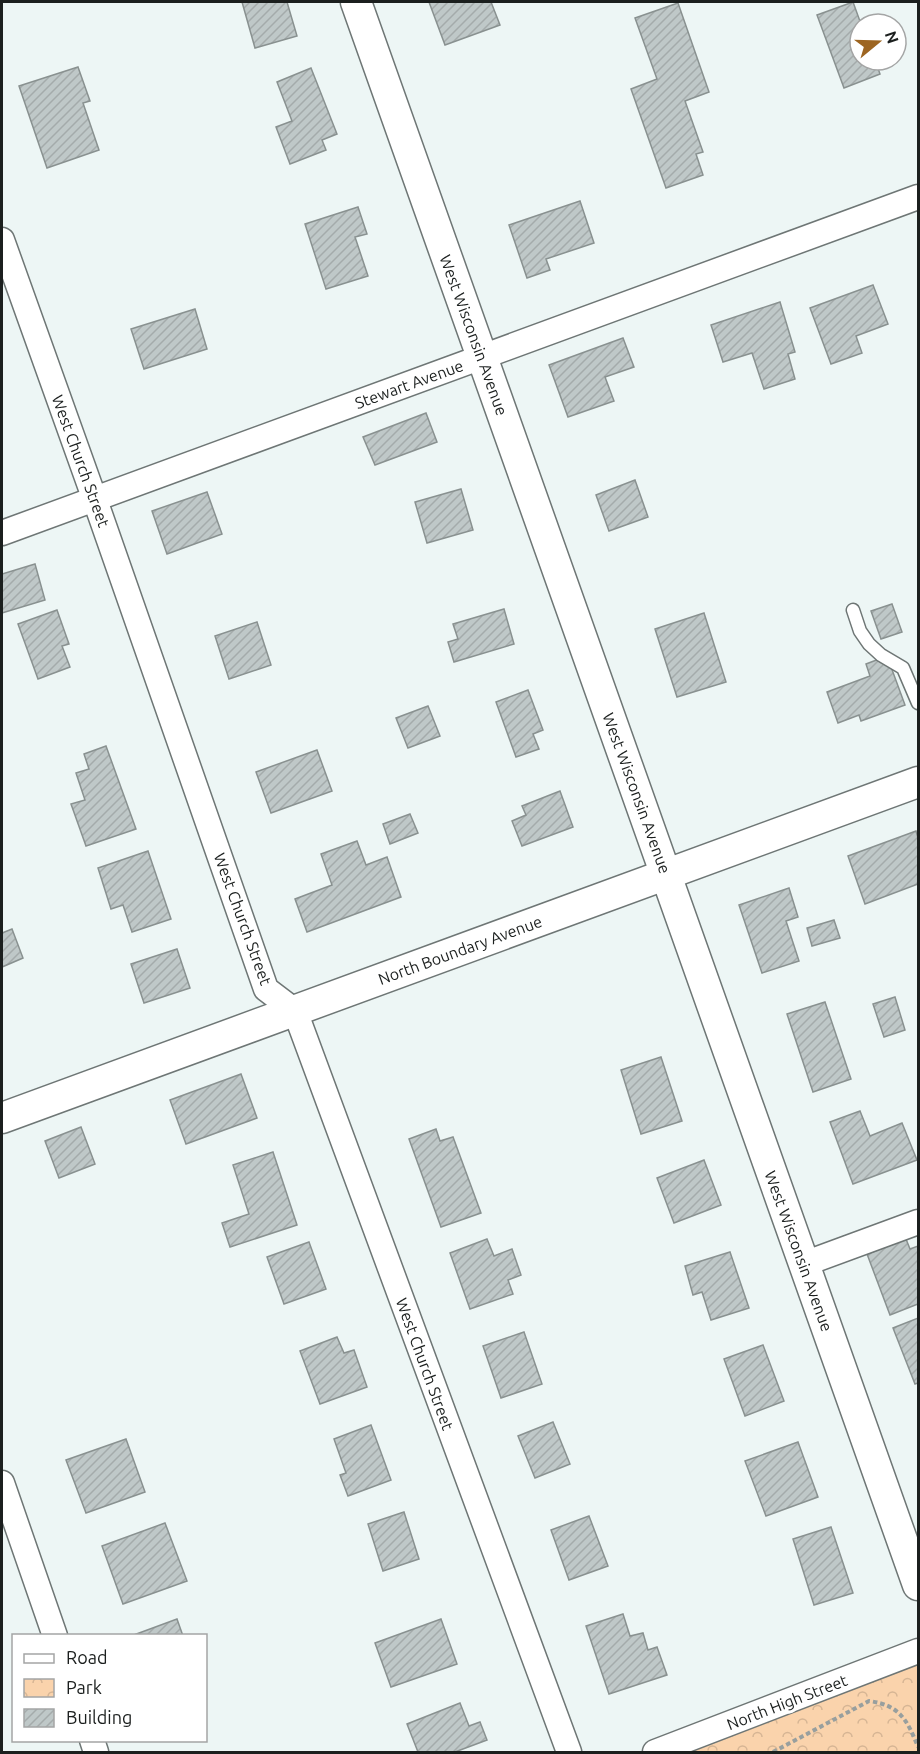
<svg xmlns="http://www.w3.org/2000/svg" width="920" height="1754" font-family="Ubuntu,sans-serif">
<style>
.park{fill:url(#park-crowns)}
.building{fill:url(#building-hatch);stroke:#899190;stroke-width:1.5}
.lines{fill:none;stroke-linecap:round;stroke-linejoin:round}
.service-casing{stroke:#6e7675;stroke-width:15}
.minor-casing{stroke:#6e7675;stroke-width:27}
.tertiary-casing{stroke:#6e7675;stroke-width:33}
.path{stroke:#989f9e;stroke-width:4;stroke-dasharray:4.5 3;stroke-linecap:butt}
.service{stroke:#fff;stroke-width:12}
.minor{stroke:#fff;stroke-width:24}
.tertiary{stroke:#fff;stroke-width:30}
.labels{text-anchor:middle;stroke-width:6;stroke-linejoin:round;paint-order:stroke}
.street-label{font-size:16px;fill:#1b1f1e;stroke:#fff}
</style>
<defs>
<pattern id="park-crowns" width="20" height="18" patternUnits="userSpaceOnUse" patternTransform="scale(1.5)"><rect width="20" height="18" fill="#fad3ac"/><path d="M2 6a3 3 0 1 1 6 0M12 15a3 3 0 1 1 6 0" fill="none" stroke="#d6b594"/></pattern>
<pattern id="building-hatch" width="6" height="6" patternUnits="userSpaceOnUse" patternTransform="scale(1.5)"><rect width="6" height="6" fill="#bfc8c8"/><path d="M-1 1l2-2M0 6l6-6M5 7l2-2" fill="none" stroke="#a4abab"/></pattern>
</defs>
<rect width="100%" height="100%" fill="#edf6f5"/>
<path class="park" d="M918 1651V1752H655Z"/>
<g class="building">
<path d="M242 2H287L297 36 255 48Z"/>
<path d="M429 2H491L500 25 445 45Z"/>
<path d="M853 2 861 24 860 60H875L880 74 844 88 817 15Z"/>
<path d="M678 3 709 92 685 101 703 152 696 154 703 175 666 188 631 89 657 79 635 18Z"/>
<path d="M78 67 90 101 83 103 99 150 47 168 19 86Z"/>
<path d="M311 68 337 134 322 140 326 150 290 164 276 127 292 121 277 82Z"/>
<path d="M580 201 594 243 546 259 550 270 527 278 509 225Z"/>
<path d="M358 207 367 234 355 237 368 276 326 289 305 224Z"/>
<path d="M873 285 888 324 856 336 862 353 831 364 810 308Z"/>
<path d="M780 302 795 352 788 354 795 379 764 389 752 353 723 362 711 325Z"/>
<path d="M195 309 207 349 144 369 131 329Z"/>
<path d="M623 338 634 367 605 377 614 401 568 417 549 365Z"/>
<path d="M426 413 437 442 375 465 363 437Z"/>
<path d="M635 480 648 517 609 531 596 495Z"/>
<path d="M461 489 473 530 427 543 415 502Z"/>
<path d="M207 492 222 534 167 554 152 511Z"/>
<path d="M35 564 45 600 2 613V574Z"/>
<path d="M892 604 902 632 881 639 871 611Z"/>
<path d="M504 609 514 644 454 662 448 642 458 639 453 624Z"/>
<path d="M57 610 69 644 62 646 70 667 38 679 18 624Z"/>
<path d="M704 613 726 682 677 697 655 629Z"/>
<path d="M257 622 271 665 229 679 215 636Z"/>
<path d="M887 656 905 705 861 721 859 715 838 723 827 692 870 676 866 664Z"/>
<path d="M528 690 543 730 533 734 539 749 516 757 496 702Z"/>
<path d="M428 706 440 736 408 748 396 718Z"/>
<path d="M106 746 136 829 86 846 71 804 85 800 76 773 89 769 84 754Z"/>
<path d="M317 750 332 791 271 813 256 772Z"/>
<path d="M560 791 573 827 522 846 512 821 526 815 522 806Z"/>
<path d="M410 814 418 833 390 844 383 824Z"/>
<path d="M916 831 918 838V884L865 904 848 856Z"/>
<path d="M357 841 366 865 387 857 401 897 307 932 295 899 332 885 321 854Z"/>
<path d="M148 851 171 919 132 932 123 905 111 909 98 868Z"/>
<path d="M789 888 798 917 786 921 799 961 762 973 739 905Z"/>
<path d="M834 920 840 938 812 946 807 928Z"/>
<path d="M12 929 23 958 2 967V933Z"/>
<path d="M177 949 190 988 144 1003 131 964Z"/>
<path d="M895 997 905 1030 884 1037 873 1004Z"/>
<path d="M825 1002 851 1079 813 1092 787 1014Z"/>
<path d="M661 1057 682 1121 641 1134 621 1070Z"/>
<path d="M241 1074 257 1118 186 1144 170 1100Z"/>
<path d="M860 1111 870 1136 902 1123 917 1160 853 1184 830 1122Z"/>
<path d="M81 1127 95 1164 59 1178 45 1141Z"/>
<path d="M436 1129 440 1141 453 1137 481 1213 441 1227 409 1139Z"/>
<path d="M273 1152 297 1225 230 1247 222 1223 249 1214 233 1165Z"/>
<path d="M704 1160 721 1205 674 1223 657 1178Z"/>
<path d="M487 1239 494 1256 512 1249 521 1275 508 1280 513 1294 470 1309 450 1253Z"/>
<path d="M906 1239 910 1249 918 1246V1304L890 1315 867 1254Z"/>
<path d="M309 1242 326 1289 284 1304 267 1257Z"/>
<path d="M730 1252 749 1308 711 1320 702 1292 693 1295 685 1266Z"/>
<path d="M918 1318V1383L915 1384 893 1328Z"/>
<path d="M524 1332 542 1384 501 1398 483 1346Z"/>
<path d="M337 1337 344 1353 354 1350 367 1387 320 1404 300 1351Z"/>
<path d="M763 1345 784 1401 745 1416 724 1359Z"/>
<path d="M553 1422 570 1464 535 1478 518 1436Z"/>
<path d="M371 1425 391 1480 348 1496 340 1475 346 1473 334 1439Z"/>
<path d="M126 1439 145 1492 86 1513 66 1460Z"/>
<path d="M798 1442 818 1497 766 1516 745 1461Z"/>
<path d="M404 1512 419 1559 383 1571 368 1524Z"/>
<path d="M589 1516 608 1566 569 1580 551 1530Z"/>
<path d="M165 1523 187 1581 123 1604 102 1546Z"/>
<path d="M831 1527 853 1593 814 1605 793 1539Z"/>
<path d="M623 1614 630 1636 643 1633 648 1650 657 1647 667 1675 609 1694 586 1626Z"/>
<path d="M177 1619 183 1636H131Z"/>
<path d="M441 1619 457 1664 391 1687 375 1643Z"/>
<path d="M460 1703 469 1726 480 1722 487 1740 455 1752H418L407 1724Z"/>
</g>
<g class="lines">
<g class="service-casing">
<path id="service" d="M853 610 860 631 869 644 881 655 903 668 918 703"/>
</g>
<g class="minor-casing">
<g id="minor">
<path d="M2 240 95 500 266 989 295 1011 569 1752"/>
<path d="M2 533 918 197"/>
<path d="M804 1264 918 1222"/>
<path d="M2 1483 55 1636"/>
<path d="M92 1740 96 1752"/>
<path d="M655 1752 918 1651"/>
</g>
</g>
<g class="tertiary-casing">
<g id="tertiary">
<path d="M356 2 918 1585"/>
<path d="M2 1118 918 782"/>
</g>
</g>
<path class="path" d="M773 1752 869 1701C899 1705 907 1719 918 1747"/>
<use href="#service" class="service"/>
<use href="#minor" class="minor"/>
<use href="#tertiary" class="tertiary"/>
</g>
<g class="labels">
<g class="street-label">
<text transform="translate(474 335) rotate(70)" y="6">West Wisconsin Avenue</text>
<text transform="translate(409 384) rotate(-20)" y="6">Stewart Avenue</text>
<text transform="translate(81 461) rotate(70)" y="6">West Church Street</text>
<text transform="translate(637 793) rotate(70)" y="6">West Wisconsin Avenue</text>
<text transform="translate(243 919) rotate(70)" y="6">West Church Street</text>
<text transform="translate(460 950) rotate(-20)" y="6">North Boundary Avenue</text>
<text transform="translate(799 1251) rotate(70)" y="6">West Wisconsin Avenue</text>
<text transform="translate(425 1364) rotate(70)" y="6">West Church Street</text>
<text transform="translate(787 1702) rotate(-21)" y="6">North High Street</text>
</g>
</g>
<rect width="920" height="1754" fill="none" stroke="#1b1f1e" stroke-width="6"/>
<rect x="12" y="1634" width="195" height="108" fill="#ffffff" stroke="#a4a5a5" stroke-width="1.5"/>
<rect x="24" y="1654" width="30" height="9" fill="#ffffff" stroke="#a4a5a5" stroke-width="1.5"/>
<text x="66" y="1664" font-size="18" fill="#1b1f1e">Road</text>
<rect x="24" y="1679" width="30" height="18" fill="url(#park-crowns)" stroke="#a4a5a5" stroke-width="1.5"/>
<text x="66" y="1694" font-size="18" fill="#1b1f1e">Park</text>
<rect x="24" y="1709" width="30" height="18" fill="url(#building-hatch)" stroke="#a4a5a5" stroke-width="1.5"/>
<text x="66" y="1724" font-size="18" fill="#1b1f1e">Building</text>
<g transform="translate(878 42) rotate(71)"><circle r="28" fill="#ffffff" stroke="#a4a5a5" stroke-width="1.5"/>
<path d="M0-4.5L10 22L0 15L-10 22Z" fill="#9d6521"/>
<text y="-9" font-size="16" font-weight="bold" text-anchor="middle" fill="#1b1f1e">N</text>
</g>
</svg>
